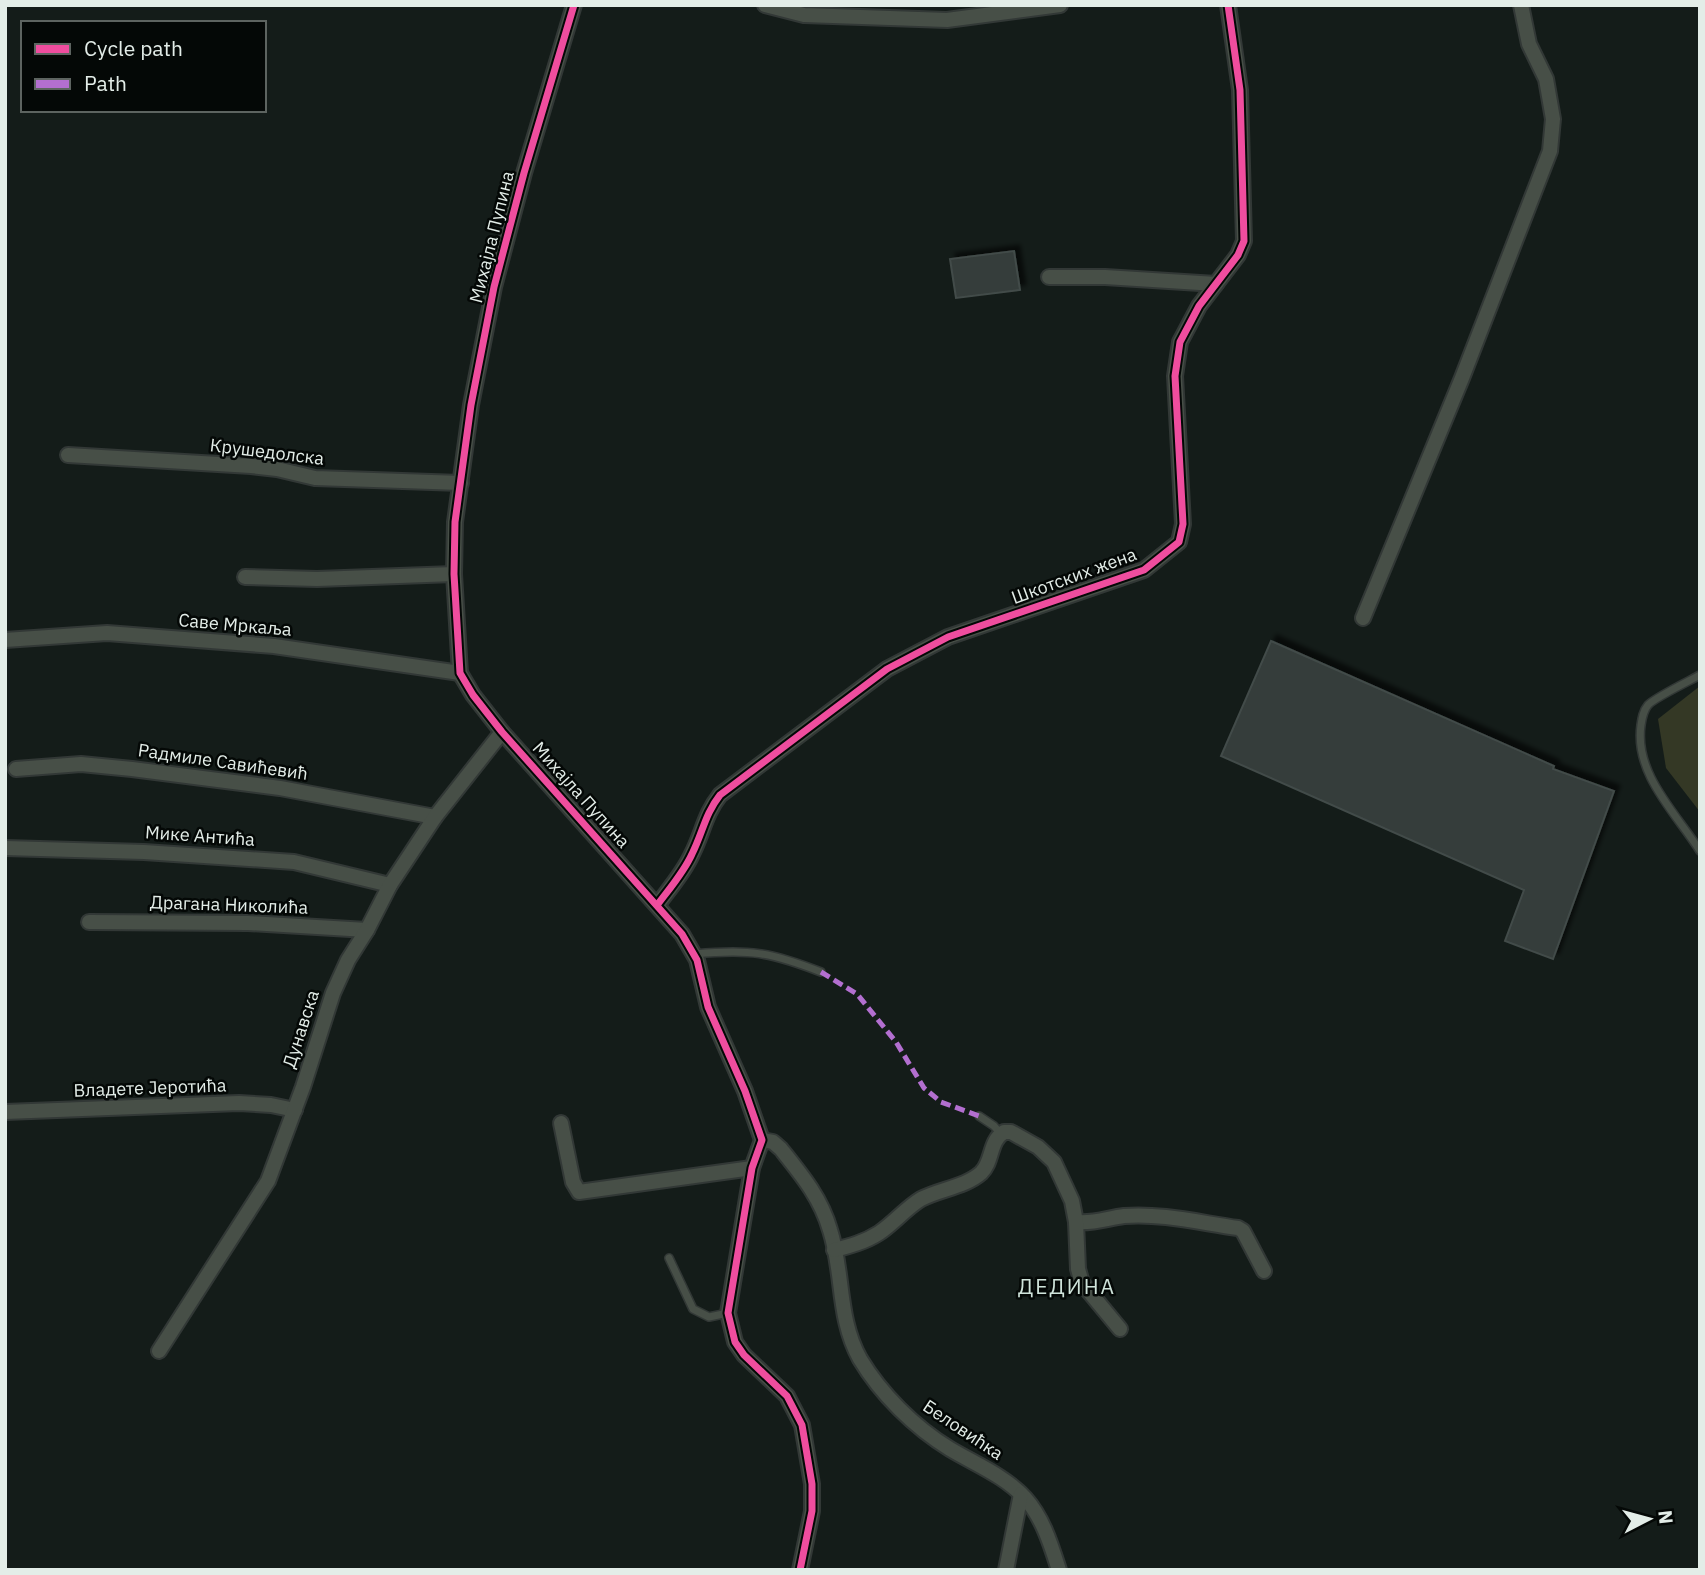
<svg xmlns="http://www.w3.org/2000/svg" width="1705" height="1575" font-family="'IBM Plex Sans',sans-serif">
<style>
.green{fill:#343825}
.building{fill:#353d3b;stroke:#424b49;stroke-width:2;filter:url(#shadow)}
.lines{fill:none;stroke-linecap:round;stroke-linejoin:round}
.service-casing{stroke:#323836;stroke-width:10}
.minor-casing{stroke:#323836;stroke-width:18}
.service{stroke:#474f47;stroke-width:7}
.minor{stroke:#474f47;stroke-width:14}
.quiet{stroke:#b36fd0;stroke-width:5;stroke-dasharray:10 5;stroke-linecap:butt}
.cycleway-casing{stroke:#040806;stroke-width:11}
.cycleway{stroke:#ef4d9e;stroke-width:7}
.labels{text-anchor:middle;stroke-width:5;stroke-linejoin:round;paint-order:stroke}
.street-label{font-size:18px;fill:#e3ede8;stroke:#040806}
.quarter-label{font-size:21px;letter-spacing:2px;fill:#cfe3da;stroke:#040806}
</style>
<defs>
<filter id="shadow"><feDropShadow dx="5.5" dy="-5.5" stdDeviation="2" flood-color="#0009"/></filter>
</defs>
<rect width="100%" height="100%" fill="#141c19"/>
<path class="green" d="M1700 686V812L1666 768 1658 719Z"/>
<g class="building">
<path d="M1014 251 1020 290 956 298 950 259Z"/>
<path d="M1271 641 1554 766 1553 769 1614 791 1553 959 1505 941 1524 890 1221 756Z"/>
</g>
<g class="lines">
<g class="service-casing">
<g id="service">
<path d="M1700 675C1689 681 1654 698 1648 705 1643 711 1642 718 1641 725 1634 774 1676 813 1700 851"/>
<path d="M695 954C749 949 770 952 821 972"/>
<path d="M979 1116 994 1126 1000 1133"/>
<path d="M669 1258 693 1309 709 1317 728 1313"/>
</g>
</g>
<g class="minor-casing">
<g id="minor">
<path d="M574 5 524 173 494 287 471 405 455 522 454 574 460 673 473 695 502 732 682 934 697 960 708 1007 745 1091 762 1140 752 1168 728 1313 735 1342 744 1355 787 1396 802 1425 812 1484V1511L800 1570"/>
<path d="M765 5 804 15 947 20 1060 5"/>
<path d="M1049 277H1105L1216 284"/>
<path d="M68 455 251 466 277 469 315 478 461 483"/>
<path d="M245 577 317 579 454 574"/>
<path d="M1363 618 1462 378 1550 151 1553 119 1546 79 1529 44 1521 5"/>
<path d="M5 640 107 633 274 646 460 673"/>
<path d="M16 769 81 764 132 769 280 788 435 817"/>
<path d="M5 848 144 852 294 862 390 885"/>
<path d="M658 904C670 888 684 872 692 854 703 832 705 814 720 795L887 669 948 637 1144 570 1179 542 1183 524 1175 376 1180 342 1199 306 1238 255 1244 241 1240 90 1228 5"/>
<path d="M89 922 248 923 367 930"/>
<path d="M5 1112 239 1103 271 1105 295 1110"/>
<path d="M561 1123 573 1182 579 1192 752 1168"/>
<path d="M762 1140 773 1142 781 1149C801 1174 821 1198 830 1230 844 1273 837 1318 860 1359 881 1394 914 1427 950 1449 975 1464 1005 1476 1025 1498 1043 1518 1051 1545 1059 1570"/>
<path d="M1076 1222C1093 1224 1108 1218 1124 1216 1162 1213 1201 1223 1238 1228L1243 1231 1264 1271"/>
<path d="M834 1250C850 1246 865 1242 879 1233 894 1223 906 1208 921 1199 940 1189 965 1187 981 1173 993 1162 989 1141 1004 1132H1011L1038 1147 1054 1162 1072 1201 1076 1222 1078 1269 1082 1283 1120 1329"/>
<path d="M159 1351 268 1181 303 1087 333 993 348 960 367 930 390 885 435 817 502 732"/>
<path d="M1006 1570 1021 1494"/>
</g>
</g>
<use href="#service" class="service"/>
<use href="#minor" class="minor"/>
<path class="quiet" d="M821 972 857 994 896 1042 924 1088 941 1102 979 1116"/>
<g class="cycleway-casing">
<g id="cycleway">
<path d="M574 5 524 173 494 287 471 405 455 522 454 574 460 673 473 695 502 732 682 934 697 960 708 1007 745 1091 762 1140 752 1168 728 1313 735 1342 744 1355 787 1396 802 1425 812 1484V1511L800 1570"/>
<path d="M658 904C670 888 684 872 692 854 703 832 705 814 720 795L887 669 948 637 1144 570 1179 542 1183 524 1175 376 1180 342 1199 306 1238 255 1244 241 1240 90 1228 5"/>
</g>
</g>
<use href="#cycleway" class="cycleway"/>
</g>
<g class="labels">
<g class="street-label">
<text transform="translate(492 237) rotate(-76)" y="6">Михајла Пупина</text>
<text transform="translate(267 452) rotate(7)" y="6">Крушедолска</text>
<text transform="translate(1074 576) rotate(-20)" y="6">Шкотских жена</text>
<text transform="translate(235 625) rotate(5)" y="6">Саве Мркаља</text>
<text transform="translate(223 762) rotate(8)" y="6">Радмиле Савићевић</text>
<text transform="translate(581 795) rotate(48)" y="6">Михајла Пупина</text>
<text transform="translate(200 836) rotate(4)" y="6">Мике Антића</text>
<text transform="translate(229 905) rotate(2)" y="6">Драгана Николића</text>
<text transform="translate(301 1029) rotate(-72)" y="6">Дунавска</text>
<text transform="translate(150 1088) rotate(-2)" y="6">Владете Јеротића</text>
<text transform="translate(963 1430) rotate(34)" y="6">Беловићка</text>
</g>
<g class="quarter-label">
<text x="1067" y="1294">ДЕДИНА</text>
</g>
</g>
<rect width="1705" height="1575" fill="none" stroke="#e3ede8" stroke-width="14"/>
<rect x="21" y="21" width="245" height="91" fill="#040806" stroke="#5d6460" stroke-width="2"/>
<rect x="35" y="44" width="35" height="10" fill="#ef4d9e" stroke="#5d6460" stroke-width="2"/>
<text x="84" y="56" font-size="21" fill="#e3ede8">Cycle path</text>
<rect x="35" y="79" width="35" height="10" fill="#b36fd0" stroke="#5d6460" stroke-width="2"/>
<text x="84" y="91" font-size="21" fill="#e3ede8">Path</text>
<g transform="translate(1649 1519) rotate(84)" stroke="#040806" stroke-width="5" paint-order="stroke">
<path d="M0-5L12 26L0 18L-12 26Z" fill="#e3ede8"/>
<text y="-10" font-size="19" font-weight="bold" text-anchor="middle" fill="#e3ede8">N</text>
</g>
</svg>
